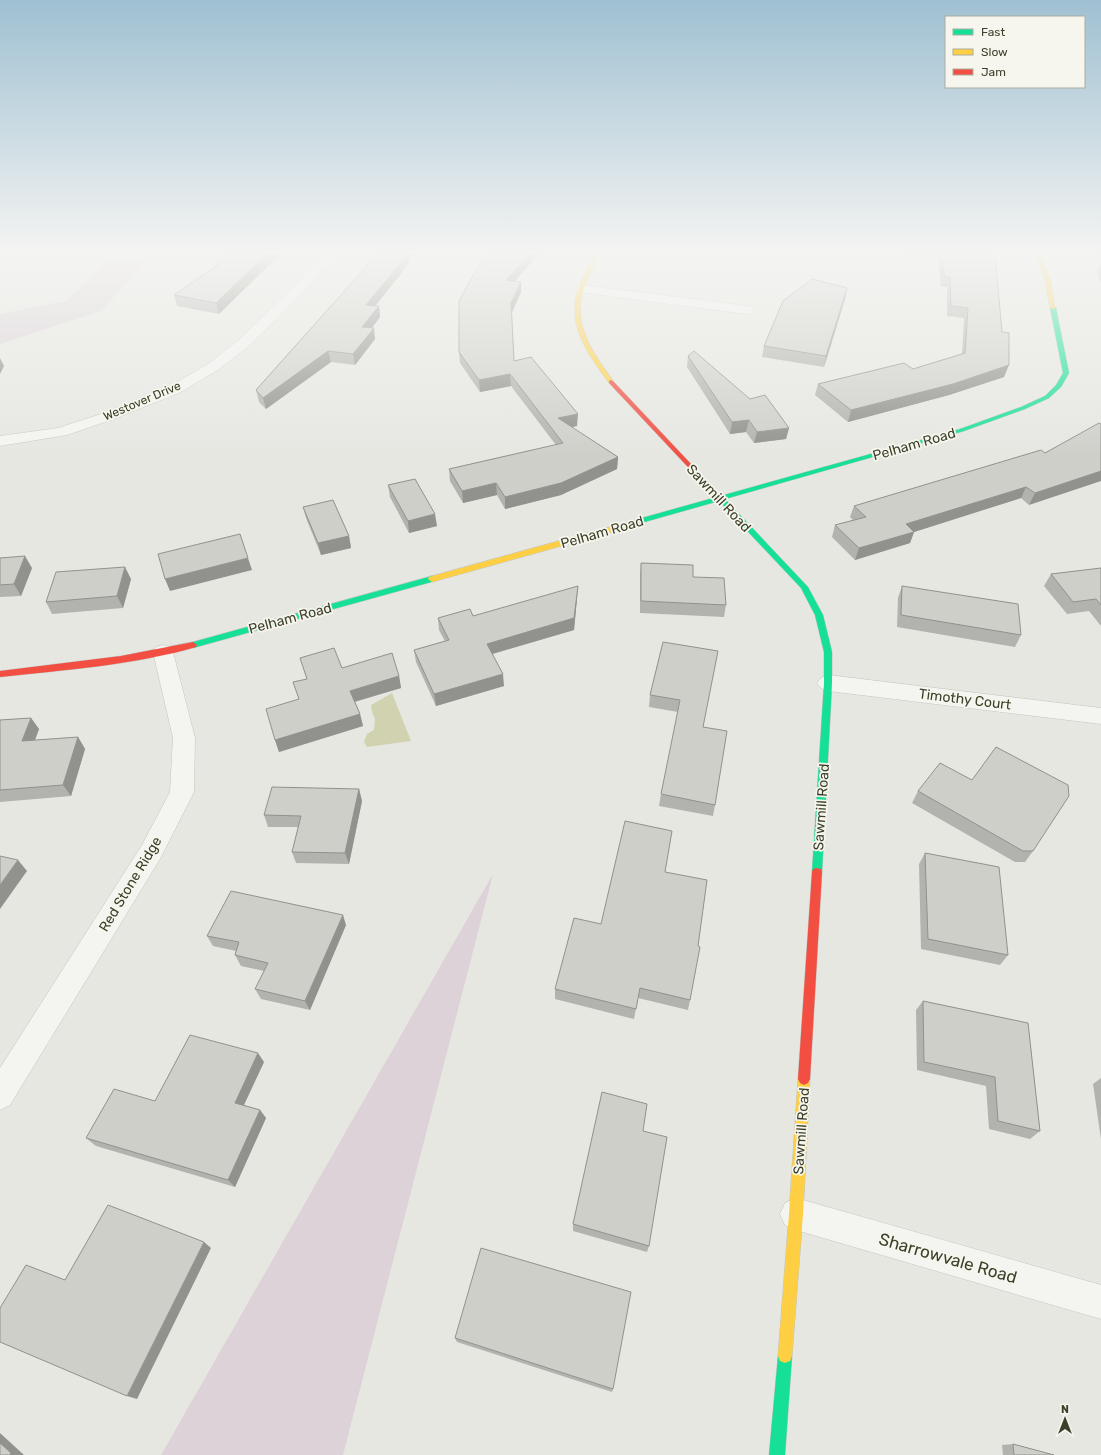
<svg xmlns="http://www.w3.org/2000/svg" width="1101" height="1455" font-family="Rubik,sans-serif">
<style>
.green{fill:#dcd2d7}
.water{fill:#d1d2b0}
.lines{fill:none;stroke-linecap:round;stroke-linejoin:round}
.street-casing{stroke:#c5c5c0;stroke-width:1}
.fast-casing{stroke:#c5c5c0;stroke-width:1}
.slow-casing{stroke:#c5c5c0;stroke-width:1}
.jam-casing{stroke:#c5c5c0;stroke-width:1}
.street{fill:#f4f4f1;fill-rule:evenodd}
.fast{fill:#16e098;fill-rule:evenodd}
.slow{fill:#ffcf43;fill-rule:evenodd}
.jam{fill:#f24e42;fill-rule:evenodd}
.wall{fill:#b2b2ae}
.shaded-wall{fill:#91918d}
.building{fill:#cfcfca;stroke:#91918d}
.labels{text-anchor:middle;stroke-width:3.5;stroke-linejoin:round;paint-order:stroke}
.far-street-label{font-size:12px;fill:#3d4029;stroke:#f6f6ef}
.street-label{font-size:14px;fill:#3d4029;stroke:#f6f6ef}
.near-street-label{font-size:17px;fill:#3d4029;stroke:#f6f6ef}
</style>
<rect width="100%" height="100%" fill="#e7e7e2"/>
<g class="green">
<path d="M115 253H153L101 311 0 344V314L66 301Z"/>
<path d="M493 874 343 1455H161Z"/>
</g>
<path class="water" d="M392 693 411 741 367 747 364 742 367 734 374 730 375 719 372 712 371 705Z"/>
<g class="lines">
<g class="street-casing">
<g id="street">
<path d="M325 253H338L299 297 250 345 218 370 179 393 111 420 67 435 0 446V436L58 428 101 414 169 387 208 364 240 339 289 291Z"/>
<path d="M582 285 747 306 752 307 754 310 752 313 747 314 577 292 576 289 577 286Z"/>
<path d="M163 645 170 647 173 652 195 738 194 792 160 859 10 1105 0 1110V1068L142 845 170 792 173 738 153 652 156 647Z"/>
<path d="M828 675 1101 708V724L828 691 821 688 817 683 821 678Z"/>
<path d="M796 1198 1101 1285V1319L796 1230 785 1225 780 1214 785 1203Z"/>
</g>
</g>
<g class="fast-casing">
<g id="fast">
<path d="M1053 306 1056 308 1069 373 1061 387 1049 398 1025 409 964 431 725 499 808 587 823 615 832 652V683L822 872 821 875 817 876 813 875 812 872 824 683V652L815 615 801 588 719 501 634 525 630 523 631 521 960 429 1021 407 1045 396 1056 385 1063 373 1050 308Z"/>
<path d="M432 576 435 577 436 579 435 581 193 648 189 645 193 642Z"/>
<path d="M785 1349 790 1351 792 1356 785 1455H769L778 1356 780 1351Z"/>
</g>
</g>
<g class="slow-casing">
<g id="slow">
<path d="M595 253H600C594 267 585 281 582 295 574 329 596 356 614 382L611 384 609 383C590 357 567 327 577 293 581 279 589 266 595 253Z"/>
<path d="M1034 253H1039L1050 277 1055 309 1050 308 1044 277Z"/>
<path d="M631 521H634L638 523 637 525 432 582 428 579 429 577Z"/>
<path d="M804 1073 808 1075 810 1079 803 1214 792 1356 790 1361 785 1363 780 1361 778 1356 789 1214 798 1079 800 1075Z"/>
</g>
</g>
<g class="jam-casing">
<g id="jam">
<path d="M611 380 613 381 722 497V499H718L609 383V381Z"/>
<path d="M193 642 197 645 196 647C135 665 63 670 0 677V671L121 656Z"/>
<path d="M817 868 821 869 822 872 810 1079 808 1083 804 1085 800 1083 798 1079 812 872 813 869Z"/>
</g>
</g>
<use href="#street" class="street"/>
<use href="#fast" class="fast"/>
<use href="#slow" class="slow"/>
<use href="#jam" class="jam"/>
</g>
<g class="wall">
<path d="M227 253H283L273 261 219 314 177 306 174 295 216 267 215 264Z"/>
<path d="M376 253H420L418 257 413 256 400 275 375 306H379L380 317 372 328 375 339 355 365 331 362 266 409 259 402 256 390 365 268Z"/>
<path d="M903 253H994L1004 377 949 395 848 422 815 395 818 384 913 369 962 354 964 318 947 316V287H941L938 258 903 255Z"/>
<path d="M1101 263V283L1097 272Z"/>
<path d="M515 281 521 292 512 313 514 361 577 426 571 427 618 457 617 469 561 495 505 509 497 495 463 503 450 481 449 469 556 445 511 386 480 392 460 363 459 352Z"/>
<path d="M847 288 845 299 824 367 762 357 764 346Z"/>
<path d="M688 356 750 399 789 428 786 439 754 443 746 432 730 434 687 367Z"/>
<path d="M1099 423 1029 505 1021 498 914 532 910 543 855 560 832 537 835 525 853 520 850 517 854 506 1045 453Z"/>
<path d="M388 485 437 526 409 533 390 497Z"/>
<path d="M303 507 349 536 351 548 321 555 306 518Z"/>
<path d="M0 558 32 568 21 596 0 597Z"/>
<path d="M641 563 693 577 726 605 724 617 640 613V575Z"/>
<path d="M1101 568V626L1089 611 1067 614 1044 586 1051 574Z"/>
<path d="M131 579 123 608 52 614 46 602Z"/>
<path d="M902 586 1021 635 1015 647 897 627 898 598Z"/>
<path d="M577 598 574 630 493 654 504 686 436 706 416 662 414 650 445 641 439 630 438 618 473 616Z"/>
<path d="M663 642 703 727 715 805 713 816 659 806 661 794 678 712 649 707 650 695Z"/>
<path d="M300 658 342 668 399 676 401 688 355 702 360 714 363 726 279 752 275 740 299 699 293 682 307 679Z"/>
<path d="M31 718 39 729 35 740 78 737 85 749 71 796 0 802V720Z"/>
<path d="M359 789 362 801 349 864 296 863 292 852 298 827H268L264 815Z"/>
<path d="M918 791 1033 851 1025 862H1015L912 803Z"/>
<path d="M925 853 1008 955 1000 965 921 949 919 864Z"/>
<path d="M665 872 690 1000 688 1010 638 998 634 1019 555 999V989L601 924Z"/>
<path d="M346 925 310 1010 261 999 255 989 264 971 241 966 235 955 236 951 213 946 207 936Z"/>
<path d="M923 1001 1028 1023 1040 1131 1030 1139 989 1129 986 1086 917 1070 916 1010Z"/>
<path d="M264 1062 244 1105 260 1110 266 1118 235 1187 96 1146 86 1138 155 1101Z"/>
<path d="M1101 1078V1139L1093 1084Z"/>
<path d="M643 1131 649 1246 647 1252 573 1231V1224Z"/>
<path d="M455 1338 613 1389 612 1392 457 1342Z"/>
<path d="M1013 1444 1054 1455H1003L1002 1445Z"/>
</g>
<g class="shaded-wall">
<path d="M268 253H283L273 261 219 314 216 303Z"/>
<path d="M407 253H412L413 256 400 275 367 316 366 305Z"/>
<path d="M531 253H540L506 291V280Z"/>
<path d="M521 282V292L511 314V303Z"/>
<path d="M847 288 845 299 824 367 826 356Z"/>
<path d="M379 306 380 317 364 338 362 327Z"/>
<path d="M374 328 375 339 355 365 353 354Z"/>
<path d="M328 351 331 362 266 409 263 398Z"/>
<path d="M0 358 4 366 0 374Z"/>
<path d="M1009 365 1004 377 949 395 848 422 851 410Z"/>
<path d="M510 374 511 386 480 392 479 380Z"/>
<path d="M578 414 577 426 558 430V418Z"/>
<path d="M749 420 746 432 730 434 732 422Z"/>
<path d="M789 428 786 439 754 443 757 432Z"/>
<path d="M618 457 617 469 561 495 505 509V497Z"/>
<path d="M1101 471V481L1029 505 1035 493Z"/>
<path d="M496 483 497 495 463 503 462 491Z"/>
<path d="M1026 487 1021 498 914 532 910 543 855 560 859 548 906 524Z"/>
<path d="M435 514 437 526 409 533 408 521Z"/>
<path d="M349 536 351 548 321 555 318 543Z"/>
<path d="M25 556 32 568 21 596 14 584Z"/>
<path d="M248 558 252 570 170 591 165 579Z"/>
<path d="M125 567 131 579 123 608 117 596Z"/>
<path d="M578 586 577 598 574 630 488 655 487 644Z"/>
<path d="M503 674 504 686 436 706 434 694Z"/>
<path d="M399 676 401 688 353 702 350 691Z"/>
<path d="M360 714 363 726 279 752 275 740Z"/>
<path d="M31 718 39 729 30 753 22 741Z"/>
<path d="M78 737 85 749 71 796 63 785Z"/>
<path d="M359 789 362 801 349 864 345 853Z"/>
<path d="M18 860 27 871 0 909V885Z"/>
<path d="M343 915 346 925 310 1010 305 1001Z"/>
<path d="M258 1053 264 1062 241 1111 235 1103Z"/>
<path d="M260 1110 266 1118 235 1187 228 1180Z"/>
<path d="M204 1242 211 1248 137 1399 127 1396Z"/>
<path d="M0 1433 24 1455H10L0 1443Z"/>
</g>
<g class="building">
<path d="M227 253H268L216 303 174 295 218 265 215 264Z"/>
<path d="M376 253H407L399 265 366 305 379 306 362 327 374 328 353 354 328 351 263 398 256 390 365 268Z"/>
<path d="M488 253H531L506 280 521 282 511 303 514 361 531 357 578 414 558 418 618 457 561 483 505 497 496 483 462 491 449 469 563 443 510 374 479 380 459 352V301L474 274Z"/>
<path d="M942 253H994L996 264 1002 332 1009 333V365L953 384 851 410 818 384 904 363 913 369 965 353 968 308 951 306 950 277 944 276Z"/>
<path d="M812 279 847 288 826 356 764 346 783 301Z"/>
<path d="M694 351 750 399 765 395 789 428 757 432 749 420 732 422 688 356Z"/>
<path d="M1099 423 1101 424V471L1035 493 1026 487 906 524 914 532 859 548 835 525 866 517 854 506 1041 450 1045 453Z"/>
<path d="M415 479 435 514 408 521 388 485Z"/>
<path d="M333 500 349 536 318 543 303 507Z"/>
<path d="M240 534 248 558 165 579 158 554Z"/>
<path d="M25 556 14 584 0 585V558Z"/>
<path d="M641 563 693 565V577L724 578 726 605 641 601Z"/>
<path d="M125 567 117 596 46 602 56 572Z"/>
<path d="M1101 568V605L1096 599 1073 602 1051 574Z"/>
<path d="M578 586 574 618 487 644 503 674 434 694 414 650 449 640 438 618 470 609 473 616Z"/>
<path d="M902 586 1018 604 1021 635 901 615Z"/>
<path d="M663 642 718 651 703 727 727 731 715 805 661 794 680 700 650 695Z"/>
<path d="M334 648 342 668 392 653 399 676 350 691 360 714 275 740 266 709 299 699 293 682 307 679 300 658Z"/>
<path d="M31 718 22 741 78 737 63 785 0 790V720Z"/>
<path d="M996 747 1068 785 1069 796 1033 851H1023L918 791 940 763 972 780Z"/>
<path d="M272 787 359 789 345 853 292 852 301 816 264 815Z"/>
<path d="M625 821 672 831 665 872 707 880 698 946 700 947 690 1000 640 988 636 1009 555 989 574 918 601 924Z"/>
<path d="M925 853 999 867 1008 955 928 939Z"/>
<path d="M0 856 18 860 0 885Z"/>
<path d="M231 891 343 915 305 1001 255 989 268 963 235 955 239 942 207 936Z"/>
<path d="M923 1001 1028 1023 1040 1131 998 1121 995 1077 924 1062Z"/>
<path d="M190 1035 258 1053 235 1103 260 1110 228 1180 86 1138 114 1089 155 1101Z"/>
<path d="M602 1092 647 1104 643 1131 667 1137 649 1246 573 1224Z"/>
<path d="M108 1205 204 1242 127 1396 0 1342V1308L26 1265 65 1280Z"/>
<path d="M481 1248 631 1292 613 1389 455 1338Z"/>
<path d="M0 1443 11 1453 10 1455H0Z"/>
<path d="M1013 1444 1054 1455H1014Z"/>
</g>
<linearGradient id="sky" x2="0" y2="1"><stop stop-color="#9fc0d2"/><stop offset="0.55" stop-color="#f4f4f2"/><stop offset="1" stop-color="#f4f4f2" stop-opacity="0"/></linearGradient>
<rect width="1101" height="457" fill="url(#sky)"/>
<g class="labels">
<g class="far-street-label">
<text transform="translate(142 401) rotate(-23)" y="4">Westover Drive</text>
</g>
<g class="street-label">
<text transform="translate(914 444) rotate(-16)" y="5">Pelham Road</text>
<text transform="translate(719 498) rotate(47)" y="5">Sawmill Road</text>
<text transform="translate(602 532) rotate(-16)" y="5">Pelham Road</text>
<text transform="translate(290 618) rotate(-15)" y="5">Pelham Road</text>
<text transform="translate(965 699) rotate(7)" y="5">Timothy Court</text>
<text transform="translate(821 807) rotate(-86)" y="5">Sawmill Road</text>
<text transform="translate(130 884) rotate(-59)" y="5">Red Stone Ridge</text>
<text transform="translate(801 1131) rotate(-86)" y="5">Sawmill Road</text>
</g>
<g class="near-street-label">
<text transform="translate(948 1258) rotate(16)" y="6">Sharrowvale Road</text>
</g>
</g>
<rect x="945" y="16" width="140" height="72" fill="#f6f6ef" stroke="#acada0"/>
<rect x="953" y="29" width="20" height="6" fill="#16e098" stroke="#acada0"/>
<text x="981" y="36" font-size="12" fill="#3d4029">Fast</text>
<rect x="953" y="49" width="20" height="6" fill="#ffcf43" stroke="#acada0"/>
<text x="981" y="56" font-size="12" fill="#3d4029">Slow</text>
<rect x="953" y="69" width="20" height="6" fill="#f24e42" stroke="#acada0"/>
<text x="981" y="76" font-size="12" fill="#3d4029">Jam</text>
<g transform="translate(1065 1419)" stroke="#f6f6ef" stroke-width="3" paint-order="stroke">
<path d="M0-3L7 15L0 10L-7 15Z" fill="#3d4029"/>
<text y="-6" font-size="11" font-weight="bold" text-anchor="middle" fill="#3d4029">N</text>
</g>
</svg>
